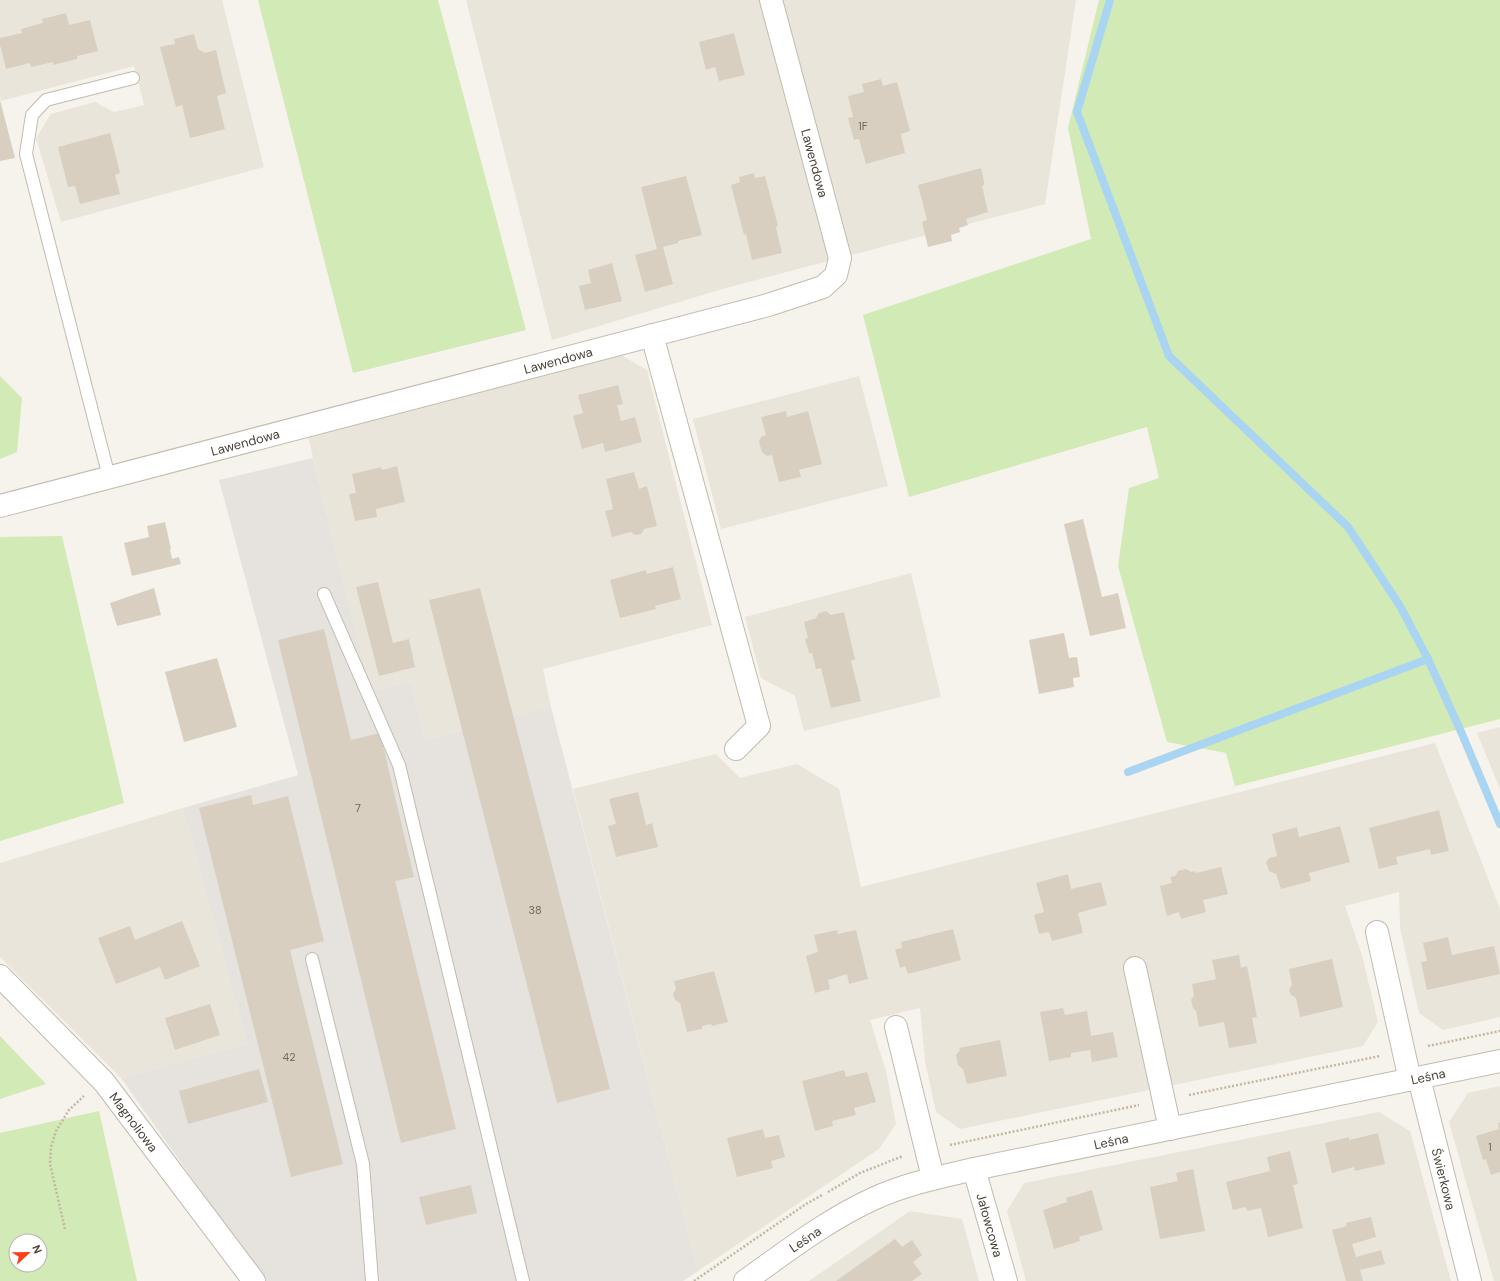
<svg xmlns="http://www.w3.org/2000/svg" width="1500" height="1281" font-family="'DM Sans',sans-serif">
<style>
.residential{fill:#eae5da}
.industrial{fill:#e6e2dd}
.green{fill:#d2eab5;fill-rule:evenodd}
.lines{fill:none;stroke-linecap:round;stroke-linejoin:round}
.stream{stroke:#a9d4f2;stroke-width:8}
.building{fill:#d8cfc1}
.lane-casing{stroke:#c2bbae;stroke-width:14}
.street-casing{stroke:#c2bbae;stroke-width:24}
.path{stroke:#c4b79f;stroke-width:2.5;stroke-dasharray:2 2;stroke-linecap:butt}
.lane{stroke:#fff;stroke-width:12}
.street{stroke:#fff;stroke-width:22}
.labels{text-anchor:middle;stroke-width:3;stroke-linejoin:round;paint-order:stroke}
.number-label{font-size:11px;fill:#6e675b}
.street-label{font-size:13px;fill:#4b4439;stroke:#fff}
</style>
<rect width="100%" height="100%" fill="#f6f3ec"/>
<g class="residential">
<path d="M0 0H222L264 167 61 222 36 138 51 114 95 102 114 112 144 105 134 66 1 101 0 96Z"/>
<path d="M466 0H1076L1045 204 726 288 552 340Z"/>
<path d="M621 355 647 370 712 625 543 669 551 707 425 740 411 682 379 690 370 686 308 437Z"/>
<path d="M859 376 888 486 721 529 693 419Z"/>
<path d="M911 573 941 697 804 731 795 696 761 678 745 617Z"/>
<path d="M1500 727V789L1477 733Z"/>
<path d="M1435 743 1500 909V1017L1443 1030 1419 1013 1400 928 1399 892 1345 906 1362 955 1378 1022 1363 1046 960 1129 936 1112 925 1061 920 1008 870 1020 886 1071 896 1124 879 1149 698 1271 573 789 716 754 740 778 797 764 839 789 861 887Z"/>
<path d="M183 808 247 1044 121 1078 0 957V863Z"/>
<path d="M1500 1086V1281H1494L1449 1122 1468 1093Z"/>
<path d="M1379 1112 1410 1131 1451 1281H1026L1007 1211 1024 1183Z"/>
<path d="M910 1211 962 1219 979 1281H809Z"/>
</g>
<path class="industrial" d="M313 458 370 686 379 690 411 682 425 740 551 707 698 1271 683 1281H265L121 1078 247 1044 183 808 298 775 219 480Z"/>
<g class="green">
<path d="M258 0H438L526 330 353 373Z"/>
<path d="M1099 0H1500V719L1235 786 1226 753 1167 742 1118 566 1129 488 1159 478 1147 427 909 497 863 315 1091 239 1068 128Z"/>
<path d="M0 376 22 398 17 452 0 459Z"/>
<path d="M62 536 124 803 0 841V537Z"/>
<path d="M0 1036 46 1084 0 1099Z"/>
<path d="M99 1111 137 1281H0V1133ZM16 1241H40V1265H16Z"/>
</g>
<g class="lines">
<g class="stream">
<path d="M1110 0 1077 112 1169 356 1348 527 1400 606 1428 659 1462 734 1500 824"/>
<path d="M1128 772 1428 659"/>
</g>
</g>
<g class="building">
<path d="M66 13 69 25 90 20 98 51 77 56V59L53 65V62L31 67 30 63 6 69 0 45V38L22 33 21 29 43 23 42 19Z"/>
<path d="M734 33 745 75 719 81 715 67 706 70 699 42Z"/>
<path d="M194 34 198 49 205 53 216 50 226 93 217 96 225 129 190 138 182 105 176 107 160 47 175 44 174 39Z"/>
<path d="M881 79 883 86 897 82 910 131 901 134 905 153 866 164 859 139 854 140 848 118 853 117 848 96 864 92 862 84Z"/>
<path d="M0 100 15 158 0 161Z"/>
<path d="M110 133 120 173 115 175 120 194 80 204 75 186 68 187 58 147Z"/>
<path d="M981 168 984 181V185L982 186 988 212 966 219 968 225 959 228 960 232 951 235 952 241 928 247 922 222 927 220 918 185Z"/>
<path d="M754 173 755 178 765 176 778 226 776 227 782 253 752 260 746 234 744 235 731 185 740 182 739 177Z"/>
<path d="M686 176 702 235 678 241V243L663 247 673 284 645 292 635 255 657 249 641 187Z"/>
<path d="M612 263 622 301 585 310 579 286 591 283 588 270Z"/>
<path d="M618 385 623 404 617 405 621 421 635 417 642 442 605 452 603 443 582 449 573 416 583 413 578 395Z"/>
<path d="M786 411 787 417 808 411 822 464 799 470 801 477 779 482 772 455 767 456 762 452 759 442 761 437 766 435 761 417Z"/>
<path d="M397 466 405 502 376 509 377 517 355 521 349 494 356 493 352 474 381 467 382 470Z"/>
<path d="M634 472 639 489 647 486 657 526 644 529 641 534 635 535 631 532 612 537 605 511 613 509 606 479Z"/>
<path d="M1083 519 1102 597 1118 593 1126 628 1090 636 1064 524Z"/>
<path d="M165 522 171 549H170L172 559 179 557 181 564 132 576 124 543 149 537 147 526Z"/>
<path d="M673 567 681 599 655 606 656 609 620 618 610 580 646 570 647 574Z"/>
<path d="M378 582 393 643 409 639 415 667 379 676 356 587Z"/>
<path d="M154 588 161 615 117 626 110 603Z"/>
<path d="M480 588 610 1089 557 1103 429 600Z"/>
<path d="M826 611 831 615 844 612 855 659 851 661 861 701 831 708 821 668 816 669 812 653H809L805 639 808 638 804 622 816 618 819 613Z"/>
<path d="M324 629 351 740 380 733 414 877 395 881 456 1129 401 1143 278 640Z"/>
<path d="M1064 633 1069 658 1077 657 1080 677 1073 678 1074 687 1039 694 1029 640Z"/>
<path d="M217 658 237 727 184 742 165 672Z"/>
<path d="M638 792 646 825 652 823 658 847 616 857 608 826 616 824 609 799Z"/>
<path d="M251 795 253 805 288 796 324 941 290 950 343 1164 291 1177 199 808Z"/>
<path d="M1439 810 1449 851 1431 855 1430 849 1396 857 1398 864 1379 869 1369 828Z"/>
<path d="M1340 826 1350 862 1309 873 1311 881 1281 889 1276 874 1269 871 1266 862 1269 858 1277 856 1272 834 1297 827 1299 837Z"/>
<path d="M1221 867 1228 894 1203 900 1206 912 1181 919 1179 912 1167 916 1160 886 1172 883 1170 877 1175 876 1178 871 1186 869 1191 872 1195 871 1196 873Z"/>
<path d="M1068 874 1071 889 1101 882 1107 905 1078 913 1083 933 1052 941 1049 932 1039 934 1034 915 1044 912 1036 883Z"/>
<path d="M182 921 200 966 165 980 160 967 116 984 98 938 130 926 135 940Z"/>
<path d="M953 929 961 960 908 974 905 966 900 968 895 949 902 948 901 942Z"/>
<path d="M837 930 838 934 856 930 868 979 849 984 847 974 828 980 830 989 815 993 806 956 818 952 814 935Z"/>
<path d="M1448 937 1452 955 1494 946 1500 974 1427 990 1421 962 1427 961 1423 943Z"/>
<path d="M1239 955 1241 968 1247 966 1257 1017 1252 1018 1257 1043 1229 1048 1224 1022 1199 1027 1196 1011 1193 1008 1191 1000 1194 995 1192 984 1216 979 1212 960Z"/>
<path d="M1332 959 1343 1007 1300 1017 1296 998 1291 995 1289 990 1292 985 1289 969Z"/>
<path d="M714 971 728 1022 712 1026 711 1024 702 1026V1029L687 1032 680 1003 675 1000 673 994 676 989 674 981Z"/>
<path d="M210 1004 220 1035 175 1050 165 1018Z"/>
<path d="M1063 1008 1065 1015 1087 1011 1091 1036 1113 1032 1118 1057 1092 1062 1090 1050 1071 1053V1057L1049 1061 1040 1012Z"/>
<path d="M1000 1040 1007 1076 967 1084 963 1069 958 1065 956 1055 960 1050 959 1048Z"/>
<path d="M259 1069 268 1102 188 1124 179 1091Z"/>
<path d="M844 1070 846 1077 867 1072 876 1102 854 1108 856 1115 832 1121 833 1126 815 1131 802 1081Z"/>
<path d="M1500 1122V1172L1491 1175 1486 1159 1483 1160 1476 1136 1499 1129 1498 1123Z"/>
<path d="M763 1129 765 1138 779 1135 785 1157 771 1161 773 1168 737 1177 727 1138Z"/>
<path d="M1378 1133 1385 1164 1355 1171 1354 1167 1332 1173 1325 1143 1349 1137V1140Z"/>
<path d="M1290 1151 1298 1184 1293 1185 1303 1228 1268 1237 1261 1208 1247 1211 1246 1207 1233 1210 1226 1182 1270 1171 1267 1157Z"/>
<path d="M1193 1169 1205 1231 1160 1239 1150 1187 1178 1181 1176 1173Z"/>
<path d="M471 1185 477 1213 426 1225 419 1197Z"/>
<path d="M1092 1190 1103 1230 1079 1237 1080 1241 1054 1249 1043 1210 1067 1202 1066 1198Z"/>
<path d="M1371 1217 1376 1237 1352 1244 1356 1257 1381 1250 1385 1264 1360 1270 1363 1281H1346L1332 1230 1347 1226 1346 1223Z"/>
<path d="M895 1239 902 1247 912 1240 922 1255 913 1262 922 1274 912 1281H836Z"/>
</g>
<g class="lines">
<g class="lane-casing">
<g id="lane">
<path d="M109 477 26 154 32 115 46 100 133 78"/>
<path d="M324 594 399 765 523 1281"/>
<path d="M312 959 363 1164 372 1281"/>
</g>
</g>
<g class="street-casing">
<g id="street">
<path d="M652 335 759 726 736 749"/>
<path d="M0 506 768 305 823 287 836 275 840 258 771 0"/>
<path d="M1377 932 1410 1080"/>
<path d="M1135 968 1170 1129"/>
<path d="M0 976 104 1082 254 1281"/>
<path d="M896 1027 933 1178"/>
<path d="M1419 1078 1470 1281"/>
<path d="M974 1169 1006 1281"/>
<path d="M745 1281C786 1252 827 1220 873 1199 905 1184 940 1177 974 1169L1500 1061"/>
</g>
</g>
<g class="path">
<path d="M1428 1046 1500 1031"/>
<path d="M1189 1095 1380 1056"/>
<path d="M950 1145 1139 1105"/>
<path d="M828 1192 860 1173 903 1156"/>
<path d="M65 1229 50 1164 51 1147 56 1131 69 1110 84 1096"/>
<path d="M694 1281 806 1204 822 1195"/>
</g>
<use href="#lane" class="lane"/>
<use href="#street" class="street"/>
</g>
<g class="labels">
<g class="number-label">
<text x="863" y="130">1F</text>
<text x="358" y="812">7</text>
<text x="535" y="914">38</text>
<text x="289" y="1061">42</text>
<text x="1490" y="1151">1</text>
</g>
<g class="street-label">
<text transform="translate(815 163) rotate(75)" y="5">Lawendowa</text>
<text transform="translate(558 360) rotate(-15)" y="5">Lawendowa</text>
<text transform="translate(245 442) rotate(-15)" y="5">Lawendowa</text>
<text transform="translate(1428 1076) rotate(-12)" y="5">Leśna</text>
<text transform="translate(134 1122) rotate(53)" y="5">Magnoliowa</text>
<text transform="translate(1111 1141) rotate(-12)" y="5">Leśna</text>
<text transform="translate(1444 1179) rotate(76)" y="5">Świerkowa</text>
<text transform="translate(990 1225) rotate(74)" y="5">Jałowcowa</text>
<text transform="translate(805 1239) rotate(-34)" y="5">Leśna</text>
</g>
</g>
<g transform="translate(28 1253) rotate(68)"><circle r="19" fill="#ffffff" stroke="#b7b4b0"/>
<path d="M0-3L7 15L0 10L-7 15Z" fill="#fc3f1d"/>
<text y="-6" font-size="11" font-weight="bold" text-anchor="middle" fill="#4b4439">N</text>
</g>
</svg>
